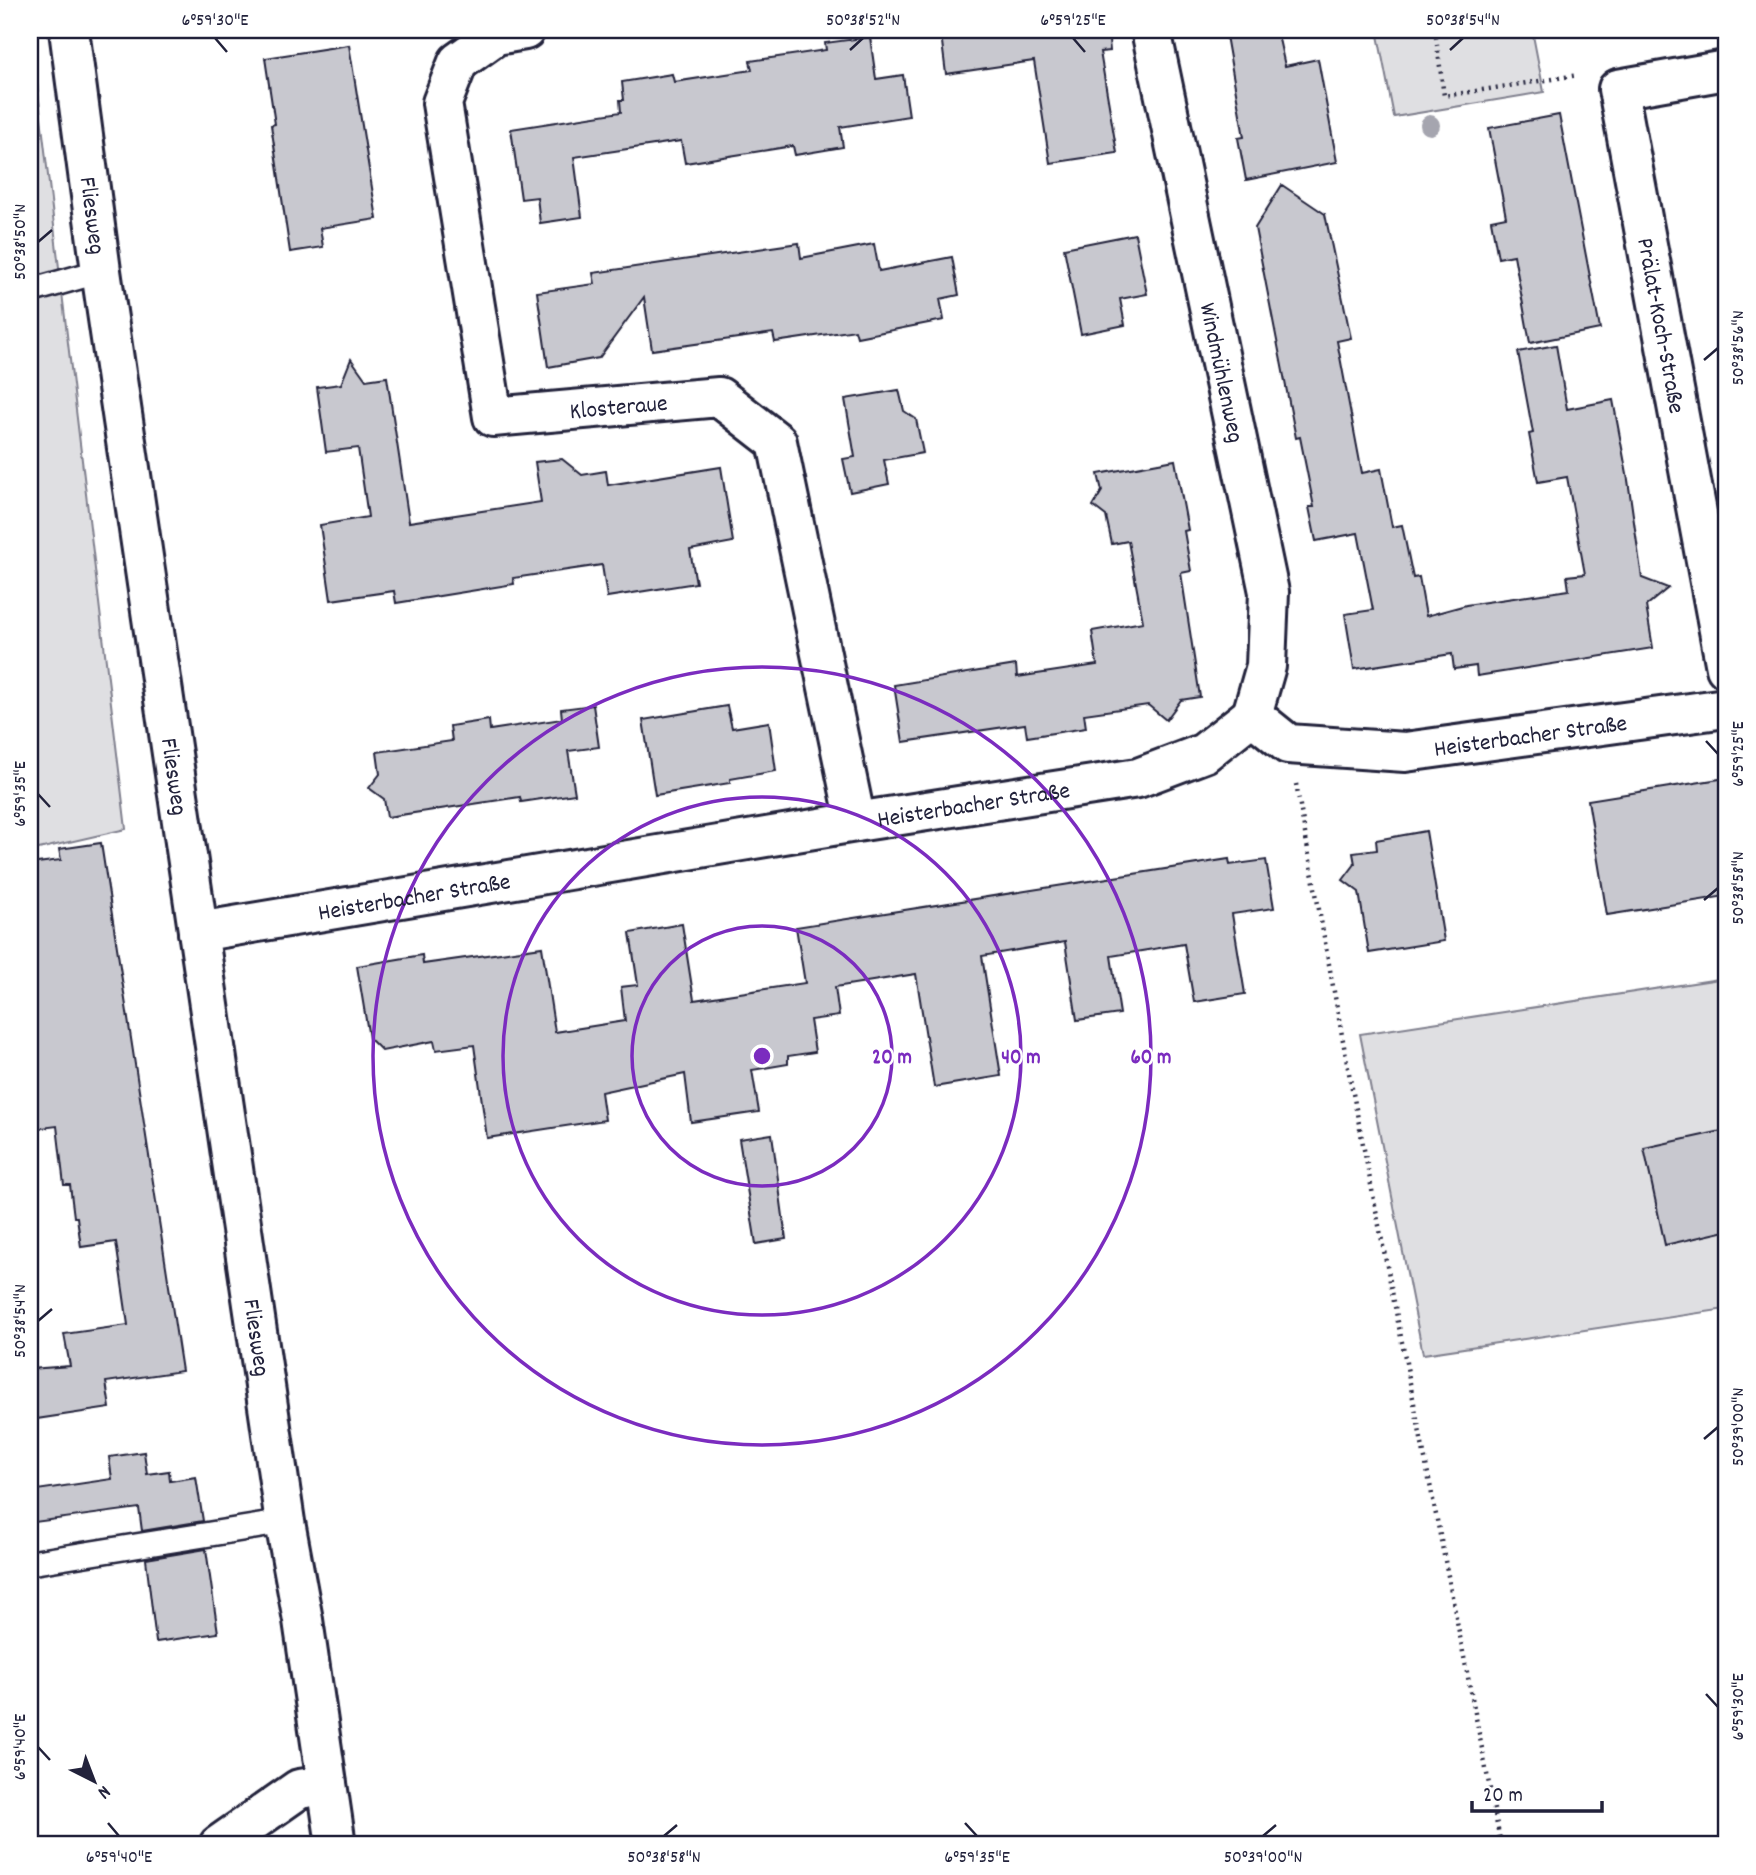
<svg xmlns="http://www.w3.org/2000/svg" width="1756" height="1875" font-family="Dekko,sans-serif">
<style>
.green{fill:#dfdfe2;stroke:#80808e;stroke-width:2}
.building{fill:#c8c8cf;stroke:#22223b;stroke-width:2}
.lines{fill:none;stroke-linecap:round;stroke-linejoin:round}
.lane-casing{stroke:#22223b;stroke-width:28}
.street-casing{stroke:#22223b;stroke-width:44}
.secondary-casing{stroke:#22223b;stroke-width:44}
.path{stroke:#22223b;stroke-width:4.5;stroke-dasharray:2 5;stroke-linecap:butt}
.lane{stroke:#fff;stroke-width:23}
.street{stroke:#fff;stroke-width:38}
.secondary{stroke:#fff;stroke-width:38}
.tree{fill:#a5a5af}
.ticks{fill:none;stroke:#22223b;stroke-width:2.5}
.ring{fill:none;stroke:#7b2cbf;stroke-width:3.5}
.labels{text-anchor:middle;stroke-width:5;stroke-linejoin:round;paint-order:stroke}
.street-label{font-size:24px;fill:#22223b;stroke:#fff}
.centre{fill:#7b2cbf;stroke:#fff;stroke-width:3.5}
.ring-label{font-size:21px;text-anchor:middle;font-weight:bold;fill:#7b2cbf;stroke:#fff;stroke-width:5;stroke-linejoin:round;paint-order:stroke}
.neatline{fill:none;stroke:#22223b;stroke-width:2.5}
.ticks-label{font-size:18px;text-anchor:middle;fill:#22223b}
</style>
<rect width="100%" height="100%" fill="#fff"/>
<filter id="ink" filterUnits="userSpaceOnUse"><feTurbulence type="fractalNoise" baseFrequency=".0143" numOctaves="2"/><feDisplacementMap in="SourceGraphic" scale="14" xChannelSelector="R" yChannelSelector="G"/><feConvolveMatrix kernelMatrix="1 2 1 2 8 2 1 2 1" color-interpolation-filters="sRGB"/></filter>
<g filter="url(#ink)">
<g class="green">
<path d="M30 30H33L34 32 31 33 126 829 30 851Z"/>
<path d="M1377 30H1532L1544 92 1394 117Z"/>
<path d="M1726 978V1309L1423 1354 1360 1034Z"/>
</g>
<g class="building">
<path d="M973 30H1108L1110 51 1100 52 1117 153 1050 163 1034 61 946 74 941 34Z"/>
<path d="M1225 30H1277L1285 66 1318 59 1337 162 1246 180 1238 138 1244 137Z"/>
<path d="M870 37 876 79 903 75 909 116 840 127 843 147 795 155 793 146 685 163 681 141 574 157 582 217 540 223 537 197 521 199 511 129 621 112 620 100H624L622 82 672 74 674 82 752 70 750 61 826 50 825 43Z"/>
<path d="M349 45 377 219 320 228 323 247 290 252 271 125 275 124 265 58Z"/>
<path d="M1559 115 1600 329 1530 343 1514 255 1498 258 1491 220 1506 217 1489 128Z"/>
<path d="M1282 185 1325 214 1351 338 1337 341 1362 473 1381 469 1392 527 1402 525 1413 578 1419 577 1426 616 1466 605 1569 590 1567 576 1585 574 1567 477 1538 482 1529 434 1533 433 1518 352 1556 345 1567 409 1613 400 1628 480 1642 578 1668 588 1646 606 1653 648 1477 676 1476 666 1454 669 1452 654 1354 669 1345 614 1373 610 1358 533 1316 541 1309 507H1314L1300 437 1296 438 1255 228Z"/>
<path d="M1135 234 1147 294 1120 299 1125 325 1081 334 1064 248Z"/>
<path d="M799 243 801 258 874 244 879 271 952 257 959 295 940 299 944 320 857 337 855 330 775 342 773 333 652 350 644 297 599 358 548 367 537 292 595 284 593 273Z"/>
<path d="M351 359 366 380 387 377 409 522 541 502 535 462 562 459 582 475 606 471 608 485 721 467 733 542 690 550 696 583 607 597 602 565 513 578 514 584 396 603 394 591 331 600 320 525 368 517 358 448 326 452 317 387 341 384Z"/>
<path d="M899 390 904 411 916 419 923 453 884 460 889 484 850 492 843 459 855 457 845 399Z"/>
<path d="M1175 460 1188 530 1184 531 1191 571 1181 573 1200 697 1181 700 1166 720 1148 705 1084 714 1086 728 1027 737 1025 724 903 742 894 685 1016 665 1017 677 1097 665 1092 631 1143 622 1128 541 1112 544 1106 516 1093 506 1102 491 1098 474Z"/>
<path d="M593 705 599 747 568 751 575 794 521 802 520 797 387 817 384 799 369 788 380 774 377 752 452 741 450 726 489 720 490 730 562 719 561 709Z"/>
<path d="M727 706 732 728 769 722 776 771 730 779V783L655 795 643 720Z"/>
<path d="M1726 778V896L1607 915 1588 800Z"/>
<path d="M1426 831 1444 941 1369 953 1359 892 1343 880 1355 864 1353 853 1377 850 1376 840Z"/>
<path d="M101 843 182 1371 106 1382 110 1408 30 1420V1369L70 1366 64 1334 128 1325 116 1242 81 1247 77 1217H74L70 1185H64L57 1126 34 1129 30 1099V864L61 860 59 849Z"/>
<path d="M1229 859 1230 865 1266 860 1274 908 1232 914 1245 994 1194 1002 1184 944 1111 956 1120 1014 1077 1020 1065 942 982 956 1001 1076 934 1087 916 974 835 987 839 1016 810 1020 815 1052 788 1056V1064L752 1070 759 1112 691 1122 685 1074 601 1092 605 1120 487 1138 474 1045 436 1050 434 1041 382 1051 369 1038 357 966 422 955 423 964 542 947 555 1032 625 1021 621 987 638 985 630 933 682 924 694 1000 805 983 796 927Z"/>
<path d="M1726 1130V1231L1665 1245 1644 1148Z"/>
<path d="M772 1134 786 1239 756 1244 739 1139Z"/>
<path d="M144 1452 147 1474 169 1471 170 1481 196 1477 203 1521 142 1531 139 1508 35 1522 30 1491 112 1479 109 1457Z"/>
<path d="M206 1549 218 1633 156 1642 146 1559Z"/>
</g>
<g class="lines">
<g class="lane-casing">
<g id="lane">
<path d="M30 291 101 271"/>
<path d="M30 1563 285 1522"/>
</g>
</g>
<g class="street-casing">
<g id="street">
<path id="s1" d="M525 30 496 35 458 62 442 103 493 417 719 397 777 442 856 822"/>
<path id="s2" d="M1151 30 1269 592 1266 666 1252 715"/>
<path id="s3" d="M1726 70 1618 89 1726 668"/>
<path id="s4" d="M1252 715 1288 744 1405 752 1726 708"/>
<path id="s5" d="M198 932 856 822 1138 778 1204 753 1252 715"/>
<path d="M219 1845 299 1789 327 1785"/>
</g>
</g>
<g class="secondary-casing">
<g id="secondary">
<path id="s6" d="M69 30 101 271 285 1522 303 1620 336 1845"/>
</g>
</g>
<g class="path">
<path d="M1435 30 1444 96 1578 75"/>
<path d="M1296 784 1348 1068 1501 1845"/>
</g>
<use href="#lane" class="lane"/>
<use href="#street" class="street"/>
<use href="#secondary" class="secondary"/>
</g>
<circle class="tree" cx="1430" cy="125" r="10"/>
</g>
<path class="ticks" d="M215 38 227 52M1073 38 1085 52M850 50 863 38M1450 50 1463 38M38 242 52 230M1704 360 1718 348M1706 741 1718 754M38 794 50 807M1704 900 1718 888M38 1321 52 1309M1704 1439 1718 1427M1706 1694 1718 1707M38 1747 50 1760M108 1823 119 1836M965 1823 977 1836M664 1836 677 1825M1263 1836 1276 1825"/>
<g class="ring">
<circle cx="762" cy="1056" r="130"/>
<circle cx="762" cy="1056" r="259"/>
<circle cx="762" cy="1056" r="389"/>
</g>
<g class="labels">
<g class="street-label">
<text dy="8" stroke="none"><textPath href="#s6" startOffset="187">Fliesweg</textPath></text>
<text dy="8" stroke="none"><textPath href="#s3" startOffset="350">Prälat-Koch-Straße</textPath></text>
<text dy="8" stroke="none"><textPath href="#s2" startOffset="350">Windmühlenweg</textPath></text>
<text dy="8" stroke="none"><textPath href="#s1" startOffset="564">Klosteraue</textPath></text>
<text dy="8" stroke="none"><textPath href="#s4" startOffset="290">Heisterbacher Straße</textPath></text>
<text dy="8" stroke="none"><textPath href="#s6" startOffset="754">Fliesweg</textPath></text>
<text dy="8" stroke="none"><textPath href="#s5" startOffset="786">Heisterbacher Straße</textPath></text>
<text dy="8" stroke="none"><textPath href="#s5" startOffset="219">Heisterbacher Straße</textPath></text>
<text dy="8" stroke="none"><textPath href="#s6" startOffset="1321">Fliesweg</textPath></text>
</g>
</g>
<circle cx="762" cy="1056" r="10" class="centre"/>
<g class="ring-label">
<text x="892" y="1063">20 m</text>
<text x="1021" y="1063">40 m</text>
<text x="1151" y="1063">60 m</text>
</g>
<rect width="1756" height="1875" fill="none" stroke="#fff" stroke-width="77"/>
<g transform="translate(94 1781) rotate(138)" stroke="#ffffff" stroke-width="5" paint-order="stroke">
<path d="M0-5L12 26L0 18L-12 26Z" fill="#22223b"/>
<text y="-10" font-size="19" font-weight="bold" text-anchor="middle" fill="#22223b">N</text>
</g>
<path d="M1472 1801v10h130v-10" fill="none" stroke="#22223b" stroke-width="3.5"/>
<text x="1483" y="1801" font-size="21" fill="#22223b" stroke="#ffffff" stroke-width="5" paint-order="stroke">20 m</text>
<rect x="38" y="38" width="1680" height="1798" class="neatline"/>
<g class="ticks-label">
<text x="215" y="25">6°59'30"E</text>
<text x="863" y="25">50°38'52"N</text>
<text x="1073" y="25">6°59'25"E</text>
<text x="1463" y="25">50°38'54"N</text>
<text transform="translate(19 242) rotate(-90)" y="6">50°38'50"N</text>
<text transform="translate(1737 348) rotate(-90)" y="6">50°38'56"N</text>
<text transform="translate(1737 754) rotate(-90)" y="6">6°59'25"E</text>
<text transform="translate(19 794) rotate(-90)" y="6">6°59'35"E</text>
<text transform="translate(1737 888) rotate(-90)" y="6">50°38'58"N</text>
<text transform="translate(19 1321) rotate(-90)" y="6">50°38'54"N</text>
<text transform="translate(1737 1427) rotate(-90)" y="6">50°39'00"N</text>
<text transform="translate(1737 1707) rotate(-90)" y="6">6°59'30"E</text>
<text transform="translate(19 1747) rotate(-90)" y="6">6°59'40"E</text>
<text x="119" y="1862">6°59'40"E</text>
<text x="664" y="1862">50°38'58"N</text>
<text x="977" y="1862">6°59'35"E</text>
<text x="1263" y="1862">50°39'00"N</text>
</g>
</svg>
